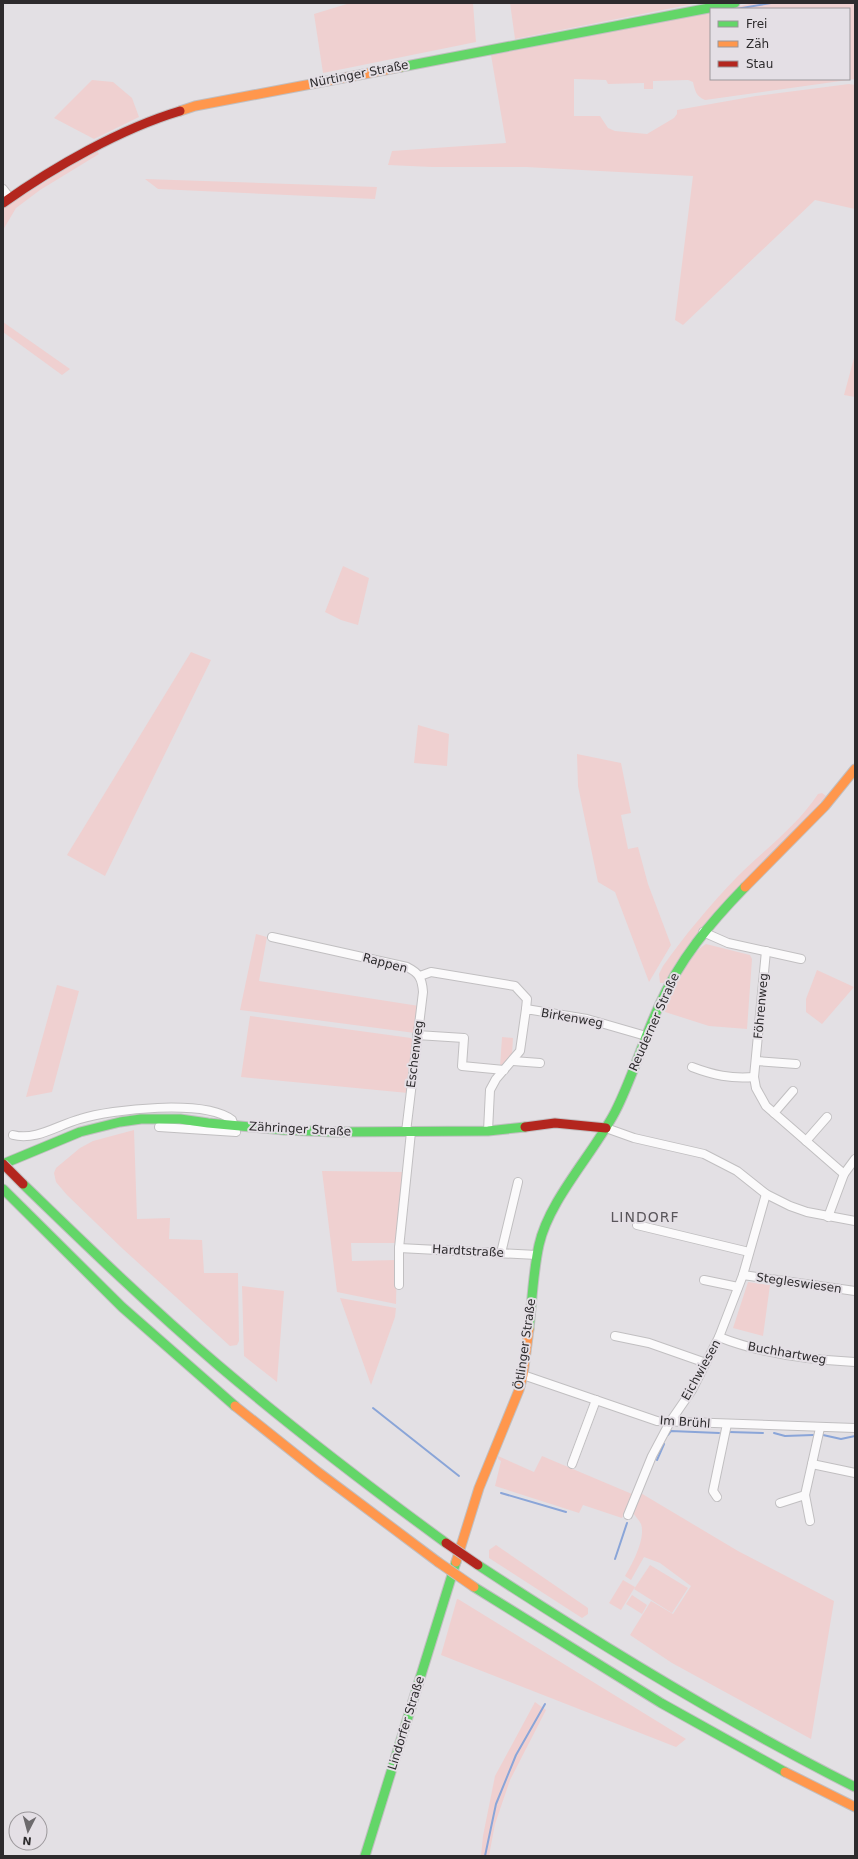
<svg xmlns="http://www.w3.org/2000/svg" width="858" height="1859" font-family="'DejaVu Sans',sans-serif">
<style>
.green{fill:#efd0d0}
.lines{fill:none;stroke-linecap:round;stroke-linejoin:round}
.stream{stroke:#8aa5d8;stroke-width:2}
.street-casing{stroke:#c1bfc1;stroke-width:10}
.fast-casing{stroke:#c1bfc1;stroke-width:11}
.slow-casing{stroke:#c1bfc1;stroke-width:11}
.jam-casing{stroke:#c1bfc1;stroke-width:11}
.street{stroke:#fbfafb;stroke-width:8}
.fast{stroke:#63d668;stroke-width:9}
.slow{stroke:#ff974d;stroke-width:9}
.jam{stroke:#b3261e;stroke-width:9}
.slow-bridge-casing{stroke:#c1bfc1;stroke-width:11;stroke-linecap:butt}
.jam-bridge-casing{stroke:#c1bfc1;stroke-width:11;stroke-linecap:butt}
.slow-bridge{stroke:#ff974d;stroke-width:9}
.jam-bridge{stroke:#b3261e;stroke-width:9}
.labels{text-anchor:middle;stroke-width:4;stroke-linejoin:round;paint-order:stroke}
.street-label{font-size:12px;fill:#2d2b2d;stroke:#e4dfe5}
.quarter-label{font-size:14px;letter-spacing:1px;fill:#5a565b;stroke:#e4dfe5}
</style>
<rect width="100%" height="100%" fill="#e3e0e4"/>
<g class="green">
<path d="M350 3H473L476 42 323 73 314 14Z"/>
<path d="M510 3H698L515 39Z"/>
<path d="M754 3H855V79L705 100C696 96 695 91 693 82L688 80 653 81V89H644V83L608 84 606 80 574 79V116H600L608 128 615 131 647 134 674 118 677 114V110L756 96 849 84 855 85V209L815 200 683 325 675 320 693 176 526 167H432L388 165 392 151 506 143 491 55 711 12V79H849V9H724Z"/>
<path d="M92 80 113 82 132 98 139 117 94 139 54 118Z"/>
<path d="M96 150 99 154 40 190 16 208 3 230V208Z"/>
<path d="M145 179 377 187 375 199 158 189Z"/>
<path d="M3 322 70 369 62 375 3 332Z"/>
<path d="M854 358H855V397L844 395Z"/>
<path d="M343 566 369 578 358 625 341 620 325 612Z"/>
<path d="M191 652 211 660 105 876 67 855Z"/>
<path d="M418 725 449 734 447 766 414 763Z"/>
<path d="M577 754 621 763 631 813 621 815 628 849 638 847 648 884 671 945 649 982 615 892 598 882 578 786Z"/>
<path d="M822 793 826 796 665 983H660L659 974 663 966C685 935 710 905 737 877 764 850 797 826 818 794Z"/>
<path d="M256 934 267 937 259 981 419 1006 415 1033 240 1010Z"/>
<path d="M706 944 750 955 752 959 747 1029 709 1026 662 1011C671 994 690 952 706 944Z"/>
<path d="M817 970 854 987 822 1024 806 1012V999Z"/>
<path d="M57 985 79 991 52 1092 26 1097Z"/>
<path d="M250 1016 411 1038 414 1041 408 1093 241 1077Z"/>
<path d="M502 1037 513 1038 512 1056 503 1067H500Z"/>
<path d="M134 1130 137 1219 170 1218 169 1239 202 1240 204 1273H238L239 1341 237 1345 230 1346 123 1249 67 1195 56 1182 54 1173 56 1168 80 1148 93 1141Z"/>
<path d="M322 1171 404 1172 398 1243H351L352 1261 397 1260 396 1304 337 1292Z"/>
<path d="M748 1282 770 1285 763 1336 733 1328Z"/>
<path d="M242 1286 284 1291 277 1382 244 1356Z"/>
<path d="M340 1298 396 1308 395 1317 371 1385Z"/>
<path d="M498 1456 534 1472 542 1456 632 1494 622 1518 583 1505 579 1513 495 1486 501 1461 498 1459Z"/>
<path d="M639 1492 738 1551 834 1601 811 1739 672 1663 630 1635 651 1601 673 1614 691 1586 660 1563 644 1557 631 1580 625 1576C632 1564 646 1539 641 1524 639 1520 634 1515 632 1511Z"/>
<path d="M496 1545 588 1608V1614L582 1618 489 1558V1550Z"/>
<path d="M650 1565 688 1588 672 1613 634 1589Z"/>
<path d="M623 1580 635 1587 621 1610 609 1603Z"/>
<path d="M632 1595 647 1605 642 1614 626 1604Z"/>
<path d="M457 1599H458L686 1739 676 1747 441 1655Z"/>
<path d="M535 1702 546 1710 510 1780 495 1824 489 1856H481L483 1836 495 1776Z"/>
</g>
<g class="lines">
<g class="stream">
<path d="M736 9 771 3"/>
<path d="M373 1408 459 1476"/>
<path d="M729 1432 763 1433"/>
<path d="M774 1433 785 1436 813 1435"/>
<path d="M668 1435 671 1431 719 1433"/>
<path d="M823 1435 841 1439 855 1436"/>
<path d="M657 1460 664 1444"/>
<path d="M501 1493 566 1512"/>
<path d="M615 1559 627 1523"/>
<path d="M485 1856 496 1804 516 1755 545 1704"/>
</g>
<g class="street-casing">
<g id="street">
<path d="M3 189 10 198"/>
<path d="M703 932 728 943 801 959"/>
<path d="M272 937 407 967C419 973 422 978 423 992L406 1132"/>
<path d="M766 951 754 1077 756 1088 766 1106 844 1174"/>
<path d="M420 976 431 972 515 986 527 999 526 1009"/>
<path d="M417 1035 464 1038 462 1066 504 1070"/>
<path d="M513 1061 540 1063"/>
<path d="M756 1061 796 1064"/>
<path d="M692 1067C713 1075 731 1079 754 1077"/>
<path d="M774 1113 793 1091"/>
<path d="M606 1128 634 1138 704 1154 737 1171 766 1194 790 1206 807 1212 855 1221"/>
<path d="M488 1131 490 1090 496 1079 520 1051 526 1009 587 1019 646 1036"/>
<path d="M13 1135C36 1141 58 1125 80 1119 112 1109 205 1099 232 1120L236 1132 159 1127"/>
<path d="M806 1141 827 1117"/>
<path d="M828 1217 844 1174 855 1159"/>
<path d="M637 1225 749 1252"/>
<path d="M399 1248 537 1255"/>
<path d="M501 1253 518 1182"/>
<path d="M743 1275 855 1291"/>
<path d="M704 1280 738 1287"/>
<path d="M399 1285V1248L411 1132"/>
<path d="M615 1336 649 1343 706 1363"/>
<path d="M719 1337C762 1354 809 1360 855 1362"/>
<path d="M523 1375 657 1421 855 1428"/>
<path d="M572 1464 596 1400"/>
<path d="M812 1464 855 1473"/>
<path d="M805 1495 810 1521"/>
<path d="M717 1497 713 1491 727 1424"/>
<path d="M780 1503 805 1495 820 1428"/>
<path d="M628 1515 652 1456 670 1422 692 1390 719 1337 743 1275 766 1194"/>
</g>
</g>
<g class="fast-casing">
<g id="fast">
<path d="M401 67 735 3"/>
<path d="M3 1164 80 1132 120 1122 141 1119H180L208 1123 284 1130 334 1132 488 1131 525 1127"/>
<path d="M23 1184C87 1246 150 1307 218 1365 291 1427 368 1486 446 1543"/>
<path d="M3 1189 122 1307 235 1406"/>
<path d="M529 1329C532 1302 533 1272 539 1245 549 1200 593 1154 615 1112 632 1079 643 1040 659 1006 679 960 710 923 745 887"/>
<path d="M478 1565C600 1645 724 1721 855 1787"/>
<path d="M474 1587 661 1703 785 1772"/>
<path d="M365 1856 456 1562"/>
</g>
</g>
<g class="slow-casing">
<g id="slow">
<path d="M180 111 195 106 401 67"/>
<path d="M745 887 825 806 855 769"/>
<path d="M235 1406 318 1472 438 1562"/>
<path d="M456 1562 479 1488 519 1390 523 1375 529 1329"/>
<path d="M785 1772 855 1807"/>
</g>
</g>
<g class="jam-casing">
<g id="jam">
<path d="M3 203C54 167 120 129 180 111"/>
<path d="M525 1127 555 1123 606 1128"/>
</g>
</g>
<use href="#street" class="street"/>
<use href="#fast" class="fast"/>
<use href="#slow" class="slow"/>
<use href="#jam" class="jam"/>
<g class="slow-bridge-casing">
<path id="slow-bridge" d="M438 1562 474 1587"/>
</g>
<g class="jam-bridge-casing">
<g id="jam-bridge">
<path d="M3 1164 23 1184"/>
<path d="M446 1543 478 1565"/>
</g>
</g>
<use href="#slow-bridge" class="slow-bridge"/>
<use href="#jam-bridge" class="jam-bridge"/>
</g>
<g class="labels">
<g class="street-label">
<text transform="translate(359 74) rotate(-11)" y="4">Nürtinger Straße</text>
<text transform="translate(385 963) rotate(15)" y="4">Rappen</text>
<text transform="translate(761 1006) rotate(-85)" y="4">Föhrenweg</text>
<text transform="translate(572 1018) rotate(10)" y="4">Birkenweg</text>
<text transform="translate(654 1022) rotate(-66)" y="4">Reuderner Straße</text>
<text transform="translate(415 1054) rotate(-83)" y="4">Eschenweg</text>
<text transform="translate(300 1129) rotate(3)" y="4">Zähringer Straße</text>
<text transform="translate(468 1251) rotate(3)" y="4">Hardtstraße</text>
<text transform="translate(799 1283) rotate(8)" y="4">Stegleswiesen</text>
<text transform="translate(525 1344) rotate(-82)" y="4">Ötlinger Straße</text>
<text transform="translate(787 1353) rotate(10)" y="4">Buchhartweg</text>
<text transform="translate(701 1370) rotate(-61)" y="4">Eichwiesen</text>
<text transform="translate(685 1422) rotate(4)" y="4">Im Brühl</text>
<text transform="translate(406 1723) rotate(-73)" y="4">Lindorfer Straße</text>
</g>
<g class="quarter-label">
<text x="645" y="1222">LINDORF</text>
</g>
</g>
<rect width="858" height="1859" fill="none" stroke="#2d2b2d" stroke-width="8"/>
<rect x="710" y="8" width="140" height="72" fill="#e4dfe5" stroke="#9b979b"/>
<rect x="718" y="21" width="20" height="6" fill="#63d668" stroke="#9b979b"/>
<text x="746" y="28" font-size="12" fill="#2d2b2d">Frei</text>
<rect x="718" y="41" width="20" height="6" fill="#ff974d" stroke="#9b979b"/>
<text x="746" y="48" font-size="12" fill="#2d2b2d">Zäh</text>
<rect x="718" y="61" width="20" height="6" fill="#b3261e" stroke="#9b979b"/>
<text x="746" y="68" font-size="12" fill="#2d2b2d">Stau</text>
<g transform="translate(28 1831) rotate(186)"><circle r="19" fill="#e4dfe5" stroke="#9b979b"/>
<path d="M0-3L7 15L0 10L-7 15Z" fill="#6d6a6d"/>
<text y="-6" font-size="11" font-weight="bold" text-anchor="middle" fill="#2d2b2d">N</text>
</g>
</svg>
